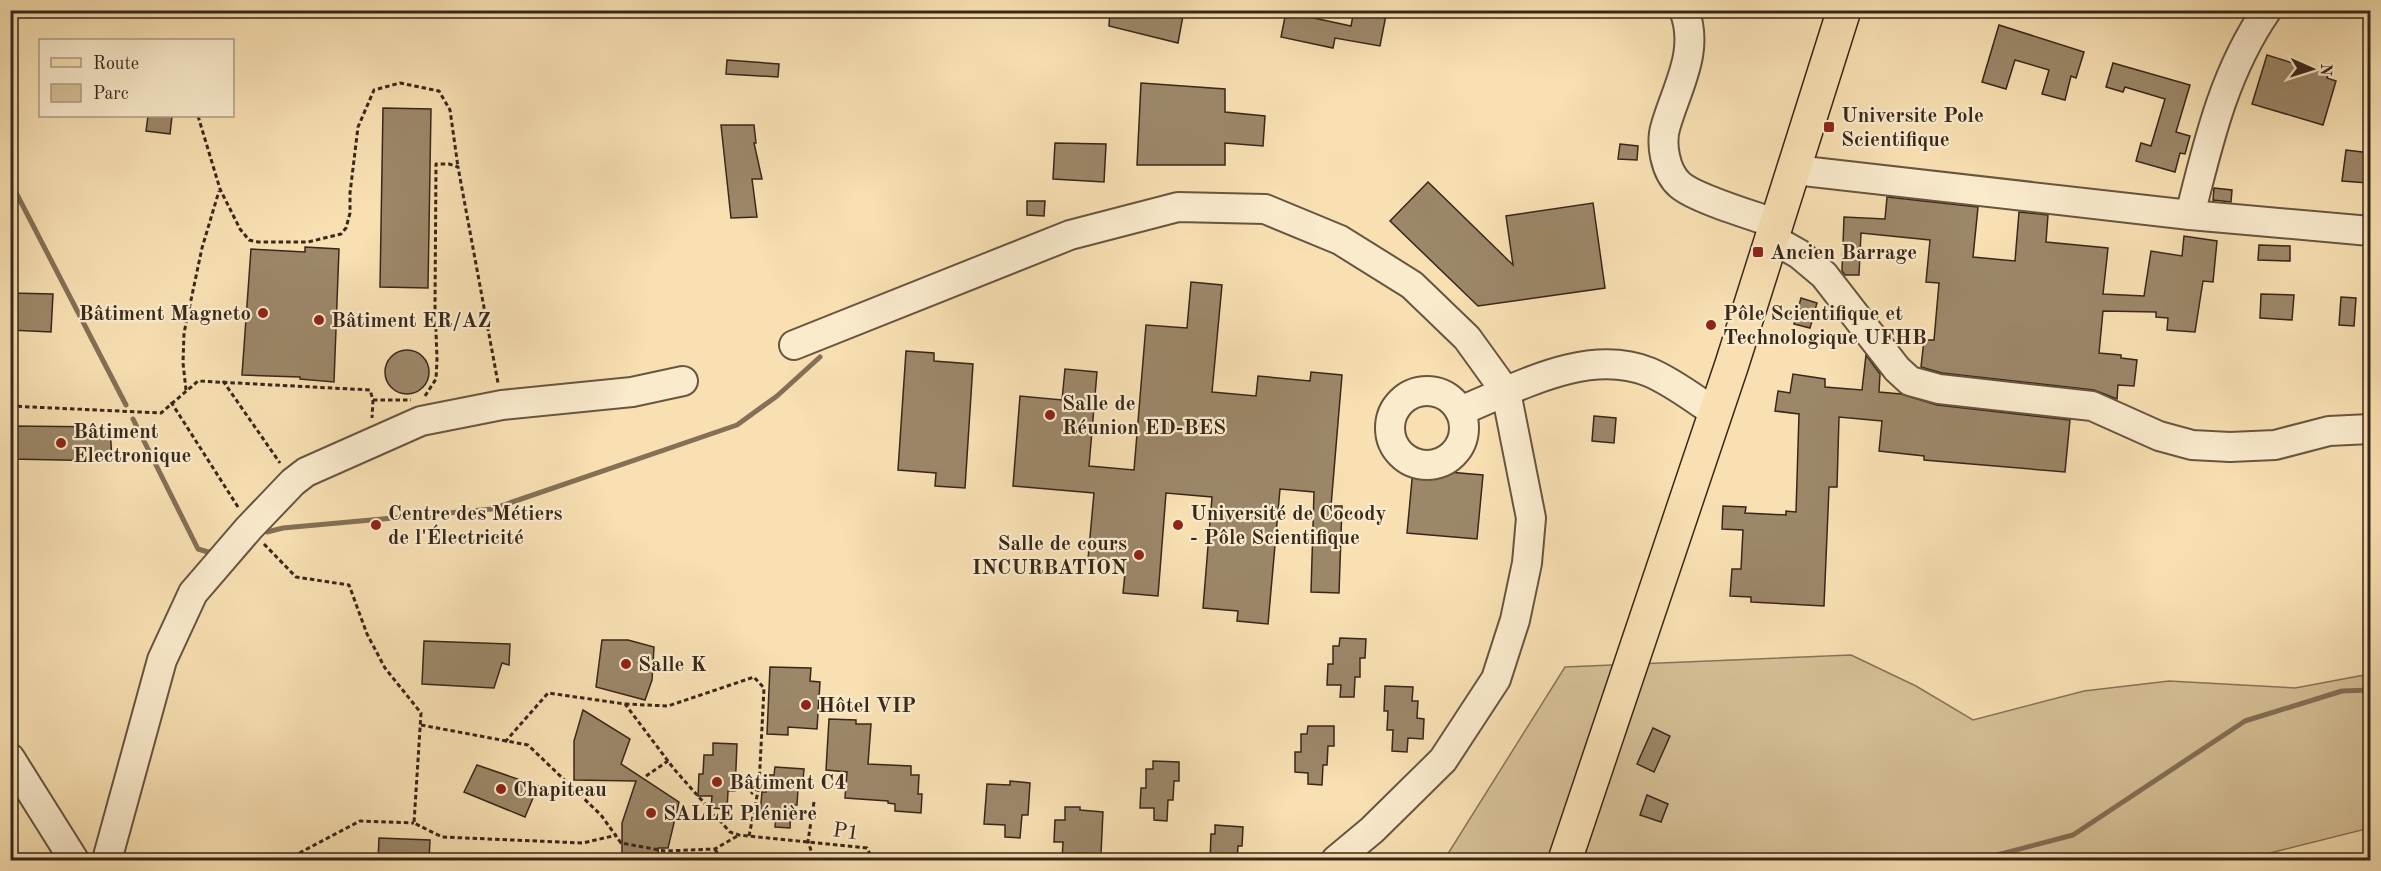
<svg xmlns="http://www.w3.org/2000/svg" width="2381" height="871" font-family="'Old Standard TT',serif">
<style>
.green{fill:#d7c198;stroke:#887459;stroke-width:1.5}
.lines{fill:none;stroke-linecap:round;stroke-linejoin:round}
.stream{stroke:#847056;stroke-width:5}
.building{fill:#9c8769;stroke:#38271a;stroke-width:1.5}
.minor-casing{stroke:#685540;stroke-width:32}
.major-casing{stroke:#38271a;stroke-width:36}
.path{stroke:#38271a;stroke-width:3;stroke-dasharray:4.5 3;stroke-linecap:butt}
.minor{stroke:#faebcd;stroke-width:28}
.major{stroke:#f8e0b2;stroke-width:33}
.poi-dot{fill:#8f2418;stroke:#faebcd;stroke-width:2}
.labels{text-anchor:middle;stroke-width:4.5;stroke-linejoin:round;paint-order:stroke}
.poi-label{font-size:21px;font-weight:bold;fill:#38271a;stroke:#faebcd;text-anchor:start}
.street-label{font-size:21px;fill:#38271a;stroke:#faebcd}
</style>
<rect width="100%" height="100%" fill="#f8e0b2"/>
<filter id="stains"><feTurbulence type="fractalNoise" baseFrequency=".00333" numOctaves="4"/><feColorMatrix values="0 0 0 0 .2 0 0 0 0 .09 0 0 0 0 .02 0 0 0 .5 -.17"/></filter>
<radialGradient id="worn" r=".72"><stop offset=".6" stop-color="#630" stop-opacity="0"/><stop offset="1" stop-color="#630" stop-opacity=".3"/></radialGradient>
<path class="green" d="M1851 655 1916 686 1973 720 2084 691 2169 681 2295 688 2370 674V828L2242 860H1444L1565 667Z"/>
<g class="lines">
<g class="stream">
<path d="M10 181 126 405"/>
<path d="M133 419 198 549 208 552 215 551"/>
<path d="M267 532 283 528 492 509 737 425 777 396 820 357"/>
<path d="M1978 860 2073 835 2245 721 2342 691 2370 690"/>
</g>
</g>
<g class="building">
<path d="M1110 10H1184L1178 43 1109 26Z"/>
<path d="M1354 10 1386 15 1380 46 1335 38 1333 48 1281 37 1286 12 1351 26Z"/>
<path d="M1999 25 2084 52 2076 78 2071 76 2065 100 2042 94 2049 70 2015 60 2006 89 1982 82Z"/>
<path d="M2267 55 2328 74 2327 78 2336 81 2323 125 2252 104Z"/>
<path d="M727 60 779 64 778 77 726 74Z"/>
<path d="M2113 63 2190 85 2176 132 2190 136 2185 154 2180 153 2175 172 2136 161 2141 143 2151 146 2165 99 2125 87 2123 92 2106 87Z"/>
<path d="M1141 83 1225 89V112L1265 116 1263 146 1225 143V165H1137Z"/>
<path d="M383 108 431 109 428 288 380 287Z"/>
<path d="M148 116H172L170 134 146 131Z"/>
<path d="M721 125H754L756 143H754L762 179H752L757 217 731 218Z"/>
<path d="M1055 143 1106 144 1104 182 1053 179Z"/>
<path d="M1620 144 1638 146 1637 160 1618 159Z"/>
<path d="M2346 150 2370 153V178H2369L2368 183 2342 181Z"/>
<path d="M1428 182 1513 265 1506 216 1593 203 1605 288 1478 306 1390 221Z"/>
<path d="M2214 188 2232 190 2231 202 2213 200Z"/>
<path d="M1887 197 1978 207 1973 257 2015 261 2019 212 2048 215 2046 242 2108 248 2103 294 2144 296 2151 251 2182 256 2184 236 2217 241 2213 282 2203 281 2195 332 2167 330 2168 318 2156 317V312L2103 311 2099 353 2121 355V358L2137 360 2134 386 2118 385 2117 399 2094 390 1942 373 1921 367 1924 340H1934L1939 283 1926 282 1930 240 1861 233 1859 275H1845L1842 271 1844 217 1885 219Z"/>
<path d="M1027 201H1045L1044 216 1027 215Z"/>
<path d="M2259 245 2290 246V261L2258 260Z"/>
<path d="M305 247 339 249 334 382 300 379V377L242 375 251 249 305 252Z"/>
<path d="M1191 282 1222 285 1212 392 1256 396 1258 376 1310 381 1311 372 1342 375 1331 506H1342L1339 593 1311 592 1314 492 1280 489 1268 624 1237 621 1238 611 1203 608 1212 497 1166 493 1158 596 1123 593 1126 563 1088 559 1094 493 1013 486 1020 396 1062 400 1065 369 1097 372 1089 466 1134 470 1146 325 1187 328Z"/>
<path d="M10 293 53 294 51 332 10 330Z"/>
<path d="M2261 294 2294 295 2292 320 2260 318Z"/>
<path d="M2341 297 2356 298 2354 326 2339 325Z"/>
<path d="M1801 298 1817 303 1810 328 1794 324Z"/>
<circle cx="407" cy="372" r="22"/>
<path d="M906 351 934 353V361L973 364 965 488 935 486 936 473 898 470Z"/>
<path d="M1866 355 1880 374 1879 392 1901 394 1937 405 2070 420 2065 472 1924 460V456L1879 451 1882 421 1839 417 1837 487H1829L1824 606 1751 602V597L1730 596 1732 569H1741L1743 530 1722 529 1723 506 1746 507 1745 513 1786 515V511L1796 512 1799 414 1775 411 1778 391 1790 393 1793 374 1825 379V387L1862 390Z"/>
<path d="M1594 416 1616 418 1614 443 1592 441Z"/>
<path d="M10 426 110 427 112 461 10 459Z"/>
<path d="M1413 469 1483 475 1477 539 1407 533Z"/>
<path d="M1340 638 1366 639 1365 658H1360V677H1355L1354 697H1340L1341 685H1327L1328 664H1333V646H1339Z"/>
<path d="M602 640H628L654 647 652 680 645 700 596 687Z"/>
<path d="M424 641 510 644 509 665 502 663 494 688 422 684Z"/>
<path d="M770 667 811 668 810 681 820 682 817 729 788 727V735L767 734Z"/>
<path d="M1385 686 1413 687 1412 701H1418L1417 718 1424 719 1423 739 1408 738 1407 752 1392 751 1393 730H1387L1388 711H1384Z"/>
<path d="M583 710 630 739 621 764 679 802 668 848H658L659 861H622V823L636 781 574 780V741Z"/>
<path d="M829 719 856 720V724H871L868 764 911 766V775H919L918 794H922L921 813 895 811V804L888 803V801L845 798 847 772 826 770Z"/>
<path d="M1308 726H1334V746H1328L1327 765H1323L1322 785 1308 784V773L1295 772V752H1301V734H1307Z"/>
<path d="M1653 728 1670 736 1654 772 1637 764Z"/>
<path d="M713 743 737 744 735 791H728L727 809 711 808 712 796H698L699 774H703L704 755H713Z"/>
<path d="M1153 761 1179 762V781H1174L1173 800H1168L1167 821 1154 820V808H1140L1141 788H1146V769H1153Z"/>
<path d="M477 765 538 786 525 817 464 792Z"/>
<path d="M775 767 804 769 802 790 798 789 797 805H791L790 828 775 827 776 816 760 815 762 792H766L767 775H774Z"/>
<path d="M1010 781 1030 783 1028 815H1022L1020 838 1005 837V825L984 824 987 784 1010 785Z"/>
<path d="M1647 795 1668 804 1661 822 1640 815Z"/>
<path d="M1065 807H1080V810L1103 812 1101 854 1077 853V861H1062L1063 842H1054L1055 820H1065Z"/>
<path d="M1215 825 1243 827 1242 846H1238L1237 861H1210L1211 834H1215Z"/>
<path d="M379 838 430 840 429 861H378Z"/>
</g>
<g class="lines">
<g class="minor-casing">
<g id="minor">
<path d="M1684 10C1700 51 1677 87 1666 125 1660 143 1665 172 1680 185 1696 199 1755 216 1777 224"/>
<path d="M1795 170 2190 215 2370 231"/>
<path d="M2190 215C2208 143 2224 72 2267 10"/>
<path d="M1771 238 1799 254 1824 275 1897 369 1910 381 1939 389 2092 406 2159 436 2192 445 2230 447 2275 445 2329 431 2370 429"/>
<path d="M794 345 1070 235 1178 207 1265 209 1340 240 1412 285 1467 338 1506 392 1531 518 1527 563 1515 620 1496 679 1443 760 1372 830 1336 860"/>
<circle cx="1427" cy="428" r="37"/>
<path d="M1460 411C1517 388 1587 347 1649 372 1673 382 1694 399 1716 413"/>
<path d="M10 758 74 860"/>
<path d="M107 860 162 660 193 593 249 528 293 482 306 472 421 421 502 405 632 392 683 381"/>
</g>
</g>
<g class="major-casing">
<path id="major" d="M1565 860 1732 364 1844 10"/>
</g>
<g class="path">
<path d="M198 116 220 189 240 229 249 240 258 242H308L341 234 346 228 350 213V193L358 127 374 90 400 83 439 91 450 110 458 167"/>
<path d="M223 381 280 463"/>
<path d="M186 390 183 363 184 333 202 248 219 191"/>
<path d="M425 396 436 379 437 359 435 306 436 164H449L458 167 498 383"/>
<path d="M373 400H411"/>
<path d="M171 402 238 507"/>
<path d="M10 406 161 413 198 381 370 390 373 400 372 418"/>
<path d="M264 544 296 577 349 585 367 634 385 668 421 713 414 823 442 837 583 843 617 835"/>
<path d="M625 704 668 706 754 677 764 688 759 786"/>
<path d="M421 725 528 745 601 815 621 843 665 851 715 849 739 835"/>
<path d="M505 742 548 693 625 704 674 769 730 832 739 835 867 848 873 860"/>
<path d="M646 776 668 761"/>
<path d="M814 802 808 841 814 860"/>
<path d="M749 836 759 786 751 794"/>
<path d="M715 849 721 860"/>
<path d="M286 860 360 821 414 823"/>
</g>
<use href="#minor" class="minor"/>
<use href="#major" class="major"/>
</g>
<g class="poi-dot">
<rect x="1823" y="121" width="12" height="12" rx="3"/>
<rect x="1752" y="246" width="12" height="12" rx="3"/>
<circle cx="263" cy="313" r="6"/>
<circle cx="319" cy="320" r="6"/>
<circle cx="1711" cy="325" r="6"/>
<circle cx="1050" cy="415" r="6"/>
<circle cx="61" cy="443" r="6"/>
<circle cx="376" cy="525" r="6"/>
<circle cx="1178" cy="525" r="6"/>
<circle cx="1139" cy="555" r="6"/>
<circle cx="626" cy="664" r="6"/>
<circle cx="806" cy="705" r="6"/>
<circle cx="717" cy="782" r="6"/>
<circle cx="501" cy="789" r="6"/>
<circle cx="651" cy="813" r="6"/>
</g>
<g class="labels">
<g class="poi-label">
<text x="1841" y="122">Universite Pole<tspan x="1841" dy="24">Scientifique</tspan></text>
<text x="1770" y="259">Ancien Barrage</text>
<text x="251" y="320" text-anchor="end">Bâtiment Magneto</text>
<text x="1723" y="320">Pôle Scientifique et<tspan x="1723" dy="24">Technologique UFHB</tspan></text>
<text x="331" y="327">Bâtiment ER/AZ</text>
<text x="1062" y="410">Salle de<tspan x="1062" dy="24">Réunion ED-BES</tspan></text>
<text x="73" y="438">Bâtiment<tspan x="73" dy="24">Electronique</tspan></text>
<text x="388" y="520">Centre des Métiers<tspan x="388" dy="24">de l'Électricité</tspan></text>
<text x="1190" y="520">Université de Cocody<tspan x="1190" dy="24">- Pôle Scientifique</tspan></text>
<text x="1127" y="550" text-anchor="end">Salle de cours<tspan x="1127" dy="24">INCURBATION</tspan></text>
<text x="638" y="671">Salle K</text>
<text x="818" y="712">Hôtel VIP</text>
<text x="729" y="789">Bâtiment C4</text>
<text x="513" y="796">Chapiteau</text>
<text x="663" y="820">SALLE Plénière</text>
</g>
<g class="street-label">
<text transform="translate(846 831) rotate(8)" y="7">P1</text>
</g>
</g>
<rect width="2381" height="871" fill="none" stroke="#f8e0b2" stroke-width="36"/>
<rect x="12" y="12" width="2357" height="847" fill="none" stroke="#38271a" stroke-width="3"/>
<rect x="18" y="18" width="2345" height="835" fill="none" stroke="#38271a" stroke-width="1.5"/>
<rect x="39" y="39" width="195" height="78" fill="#faebcd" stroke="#ac9d85" stroke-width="1.5"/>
<rect x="51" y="58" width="30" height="9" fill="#f8e0b2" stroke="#ac9d85" stroke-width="1.5"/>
<text x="93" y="69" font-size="18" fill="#38271a">Route</text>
<rect x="51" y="84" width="30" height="18" fill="#d7c198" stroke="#ac9d85" stroke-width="1.5"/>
<text x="93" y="99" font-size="18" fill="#38271a">Parc</text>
<g transform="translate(2312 69) rotate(93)" stroke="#faebcd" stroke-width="4.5" paint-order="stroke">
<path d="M0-4.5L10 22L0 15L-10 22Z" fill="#38271a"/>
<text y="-9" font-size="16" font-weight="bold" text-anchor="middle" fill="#38271a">N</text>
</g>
<rect width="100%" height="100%" filter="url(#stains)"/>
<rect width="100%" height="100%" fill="url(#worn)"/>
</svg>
